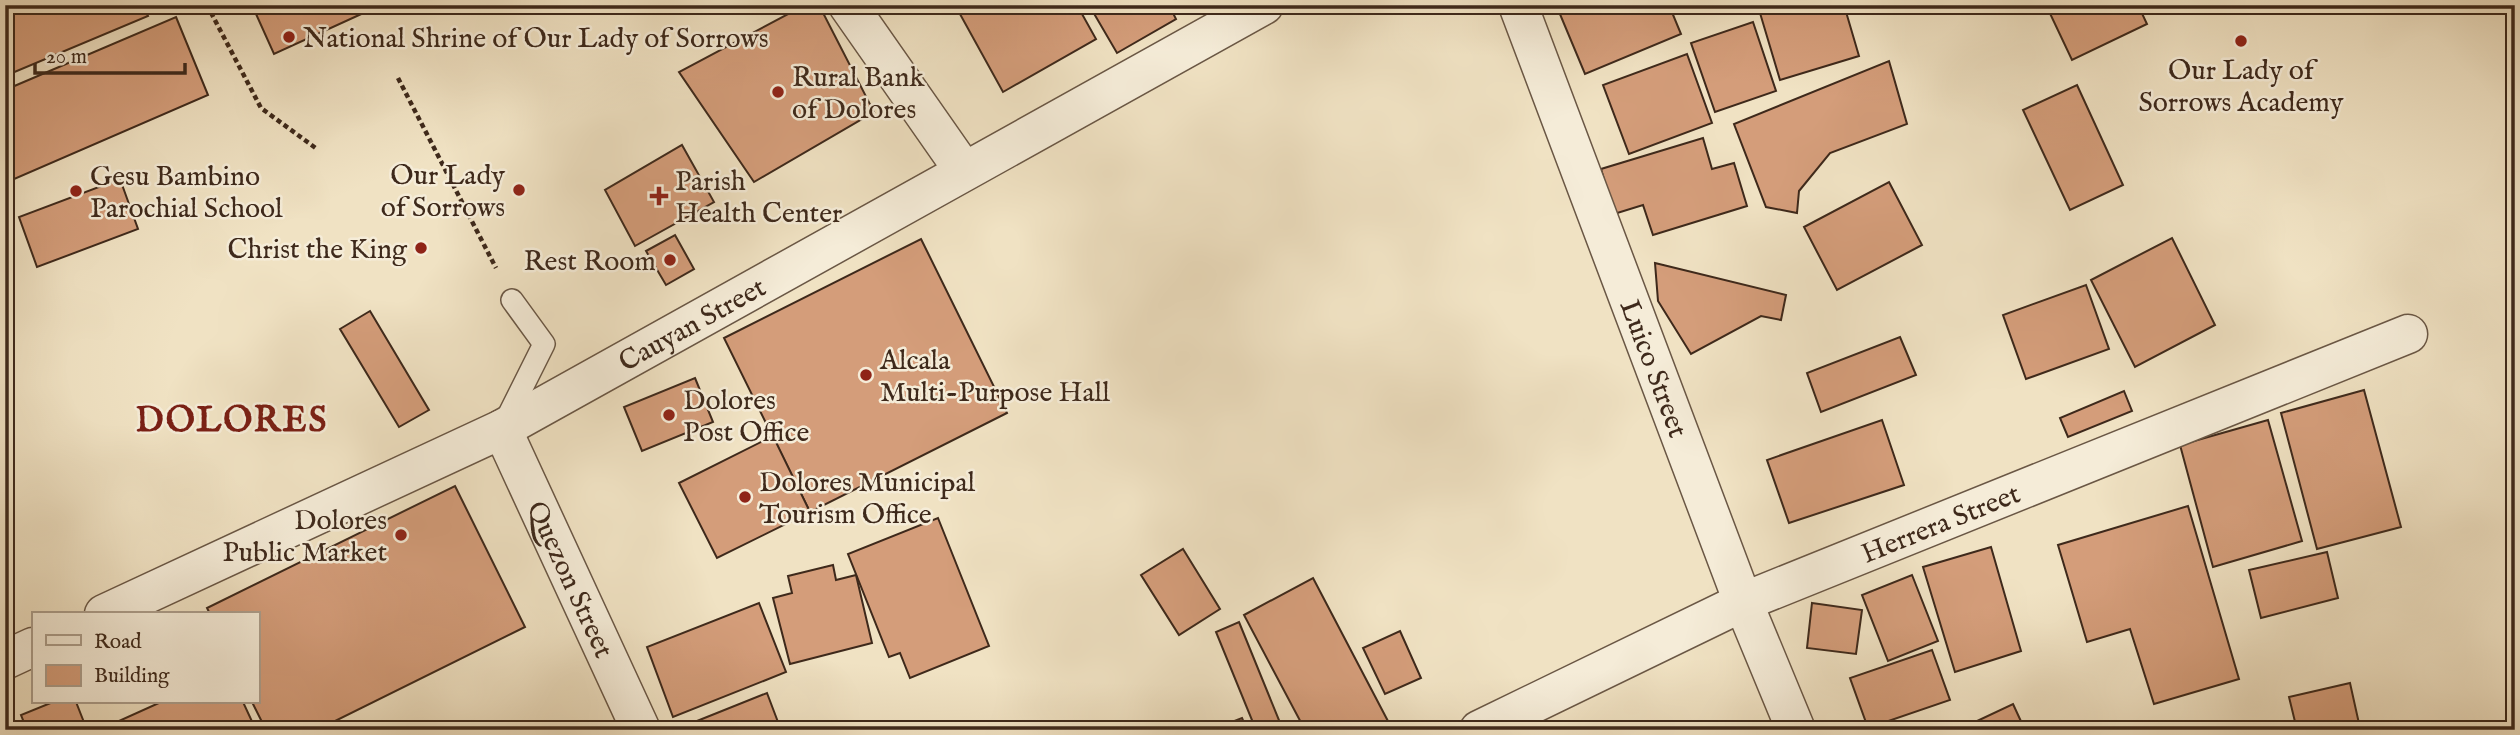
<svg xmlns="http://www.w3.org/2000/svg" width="2520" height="735" font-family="'IM FELL English',serif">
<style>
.building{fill:#d49d7a;stroke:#3e291b;stroke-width:2}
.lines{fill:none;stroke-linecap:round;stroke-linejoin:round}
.service-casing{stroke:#6a5745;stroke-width:24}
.minor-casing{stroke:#6a5745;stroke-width:41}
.tertiary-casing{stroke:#6a5745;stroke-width:41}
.path{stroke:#3e291b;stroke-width:4.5;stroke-dasharray:5 3.5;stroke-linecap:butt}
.service{stroke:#f5ecd8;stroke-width:21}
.minor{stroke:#f5ecd8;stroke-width:38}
.tertiary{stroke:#f5ecd8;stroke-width:38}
.poi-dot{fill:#8f2418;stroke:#f5ecd8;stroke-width:2.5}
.labels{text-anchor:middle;stroke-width:5;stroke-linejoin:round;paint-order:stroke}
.poi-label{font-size:28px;fill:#3e291b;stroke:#f5ecd8;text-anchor:start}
.street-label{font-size:28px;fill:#3e291b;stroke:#f5ecd8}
.district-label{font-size:35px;font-weight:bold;letter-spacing:2px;fill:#7a1f14;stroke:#f5ecd8}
</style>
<rect width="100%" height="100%" fill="#f0e2c3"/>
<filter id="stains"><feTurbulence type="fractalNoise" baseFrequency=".00286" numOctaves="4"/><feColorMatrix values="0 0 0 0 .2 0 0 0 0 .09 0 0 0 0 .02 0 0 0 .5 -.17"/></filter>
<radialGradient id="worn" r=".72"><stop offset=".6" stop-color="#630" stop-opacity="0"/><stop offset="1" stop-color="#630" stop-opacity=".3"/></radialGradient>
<g class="building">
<path d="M5 5H143L148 16 5 76Z"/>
<path d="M252 5H381L274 54Z"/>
<path d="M805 5H819L874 112 754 182 679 72Z"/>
<path d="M955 5H1077L1096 39 1003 92Z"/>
<path d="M1089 5H1169L1176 19 1117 53Z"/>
<path d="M1562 5H1669L1681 34 1585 74 1557 7Z"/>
<path d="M1785 5H1844L1859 56 1780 80 1760 13Z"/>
<path d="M2046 5H2138L2147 24 2072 60Z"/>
<path d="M176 17 208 95 5 183V90Z"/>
<path d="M1753 22 1776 91 1715 112 1691 43Z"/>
<path d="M1687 54 1712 123 1629 154 1603 85Z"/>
<path d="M1889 61 1907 124 1830 153 1799 191 1797 213 1766 207 1734 124Z"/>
<path d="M2077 85 2123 185 2070 210 2023 110Z"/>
<path d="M1703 138 1712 169 1734 163 1747 206 1653 235 1643 205 1614 214 1601 169Z"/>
<path d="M682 145 714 202 635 246 605 190Z"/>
<path d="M120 179 138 229 37 267 19 217Z"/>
<path d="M1889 182 1922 245 1837 290 1804 227Z"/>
<path d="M675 235 694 269 666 285 646 251Z"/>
<path d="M2172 238 2215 325 2135 367 2091 280Z"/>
<path d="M921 239 1007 413 810 512 724 338Z"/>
<path d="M1655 263 1786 295 1781 320 1761 316 1691 354 1658 301Z"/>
<path d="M2086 285 2109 349 2026 379 2003 315Z"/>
<path d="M370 311 429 410 399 427 340 329Z"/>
<path d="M1900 337 1916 375 1821 412 1807 373Z"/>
<path d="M695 378 713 422 642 451 624 407Z"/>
<path d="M2364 390 2401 527 2317 549 2281 413Z"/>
<path d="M2124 391 2132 411 2068 437 2060 418Z"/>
<path d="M1882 420 1904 485 1789 523 1767 460Z"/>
<path d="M2268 420 2302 541 2213 567 2180 445Z"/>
<path d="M773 436 810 512 717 558 679 483Z"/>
<path d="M455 486 525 627 317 730H266L252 702H257V614H210L207 608Z"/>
<path d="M2188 506 2239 679 2154 704 2130 629 2087 642 2058 545Z"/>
<path d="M938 518 989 646 910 678 900 653 889 657 848 554Z"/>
<path d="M1991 547 2021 651 1955 672 1923 567Z"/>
<path d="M1183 549 1220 609 1179 635 1141 575Z"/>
<path d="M2327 552 2338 598 2261 618 2249 570Z"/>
<path d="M833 565 836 580 856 575 872 643 790 664 773 598 792 593 788 576Z"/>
<path d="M1912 575 1938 641 1888 661 1862 595Z"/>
<path d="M1313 578 1390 725 1382 730H1305L1244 615Z"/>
<path d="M759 603 786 672 673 717 647 647Z"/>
<path d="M1812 603 1862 610 1856 654 1807 648Z"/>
<path d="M1239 622 1283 730H1256L1216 632Z"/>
<path d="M1400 631 1421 678 1385 694 1363 648Z"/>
<path d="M1932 650 1950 700 1868 728 1850 678Z"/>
<path d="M2350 683 2360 728 2297 730 2289 697Z"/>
<path d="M767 693 781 730H677V729Z"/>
<path d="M53 702H76L87 730H27L21 715Z"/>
<path d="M161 702H243L256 730H112L110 725Z"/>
<path d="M2013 704 2025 730H1958Z"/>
<path d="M1242 718 1247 730H1211Z"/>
</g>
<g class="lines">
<g class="service-casing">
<path id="service" d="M505 422 544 344 512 300"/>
</g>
<g class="minor-casing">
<g id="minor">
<path d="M848 5 964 171"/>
<path id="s1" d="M1518 5 1743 602 1796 730"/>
<path id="s2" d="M502 429 1264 5"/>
<path id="s3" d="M1479 730 1743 602 2408 334"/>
</g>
</g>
<g class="tertiary-casing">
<g id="tertiary">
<path id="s4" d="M104 614 502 429 641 730"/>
<path d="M5 660 33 647"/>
</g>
</g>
<g class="path">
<path d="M207 5 261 108 317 149"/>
<path d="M398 78 496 268"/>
</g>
<use href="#service" class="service"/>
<use href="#minor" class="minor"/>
<use href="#tertiary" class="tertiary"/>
</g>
<g class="poi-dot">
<circle cx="289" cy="37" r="7"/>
<circle cx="2241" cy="41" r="7"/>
<circle cx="778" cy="92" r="7"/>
<circle cx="519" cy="190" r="7"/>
<circle cx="76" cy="191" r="7"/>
<path d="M655.5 185.5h7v7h7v7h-7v7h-7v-7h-7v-7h7z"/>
<circle cx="421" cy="248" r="7"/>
<circle cx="670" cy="260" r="7"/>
<circle cx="866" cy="375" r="7"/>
<circle cx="669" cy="415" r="7"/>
<circle cx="745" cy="497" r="7"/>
<circle cx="401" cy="535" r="7"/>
</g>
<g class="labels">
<g class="poi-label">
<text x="303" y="47">National Shrine of Our Lady of Sorrows</text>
<text x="2241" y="79" text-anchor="middle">Our Lady of<tspan x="2241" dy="32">Sorrows Academy</tspan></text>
<text x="792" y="86">Rural Bank<tspan x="792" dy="32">of Dolores</tspan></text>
<text x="505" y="184" text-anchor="end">Our Lady<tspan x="505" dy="32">of Sorrows</tspan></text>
<text x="90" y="185">Gesu Bambino<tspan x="90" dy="32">Parochial School</tspan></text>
<text x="675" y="190">Parish<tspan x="675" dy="32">Health Center</tspan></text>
<text x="407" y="258" text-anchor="end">Christ the King</text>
<text x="656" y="270" text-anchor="end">Rest Room</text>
<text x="880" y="369">Alcala<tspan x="880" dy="32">Multi-Purpose Hall</tspan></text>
<text x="683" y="409">Dolores<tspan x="683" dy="32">Post Office</tspan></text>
<text x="759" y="491">Dolores Municipal<tspan x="759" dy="32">Tourism Office</tspan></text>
<text x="387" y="529" text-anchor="end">Dolores<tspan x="387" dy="32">Public Market</tspan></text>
</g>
<g class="street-label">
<text dy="10" stroke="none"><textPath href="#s2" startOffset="217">Cauyan Street</textPath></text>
<text dy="10" stroke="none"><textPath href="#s1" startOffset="388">Luico Street</textPath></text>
<text dy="10" stroke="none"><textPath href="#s3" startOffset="506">Herrera Street</textPath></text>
<text dy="10" stroke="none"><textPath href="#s4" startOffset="604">Quezon Street</textPath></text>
</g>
<g class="district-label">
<text x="232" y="431">DOLORES</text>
</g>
</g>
<rect width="2520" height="735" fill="none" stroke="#f0e2c3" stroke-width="28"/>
<rect x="7" y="7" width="2506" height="721" fill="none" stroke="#3e291b" stroke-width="3.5"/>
<rect x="14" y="14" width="2492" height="707" fill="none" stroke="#3e291b" stroke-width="2"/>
<rect x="32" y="612" width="228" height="91" fill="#f5ecd8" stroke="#ac9e8c" stroke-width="2"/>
<rect x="46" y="635" width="35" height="10" fill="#f5ecd8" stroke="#ac9e8c" stroke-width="2"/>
<text x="94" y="648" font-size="21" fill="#3e291b">Road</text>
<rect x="46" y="665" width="35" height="21" fill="#d49d7a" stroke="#ac9e8c" stroke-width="2"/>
<text x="94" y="682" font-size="21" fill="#3e291b">Building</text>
<path d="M35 63v10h150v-10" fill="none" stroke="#3e291b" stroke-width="3.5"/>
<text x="46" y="63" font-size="21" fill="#3e291b" stroke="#f5ecd8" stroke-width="5" paint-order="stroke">20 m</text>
<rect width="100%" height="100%" filter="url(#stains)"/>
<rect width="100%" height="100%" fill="url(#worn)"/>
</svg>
